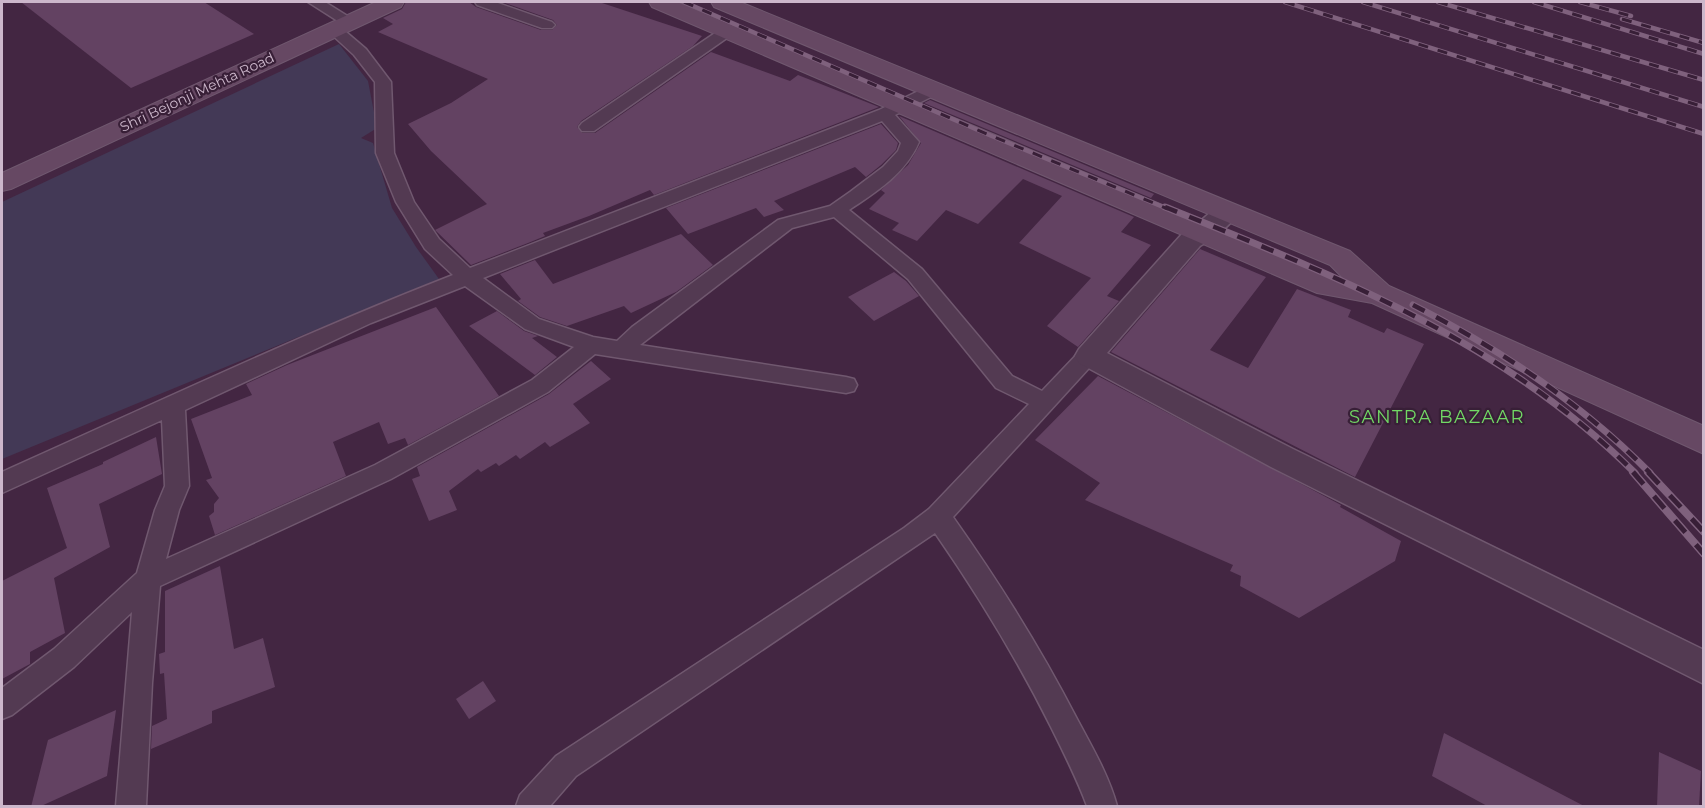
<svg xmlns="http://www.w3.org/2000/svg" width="1705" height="808" font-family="Montserrat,sans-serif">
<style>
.green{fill:#433956}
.building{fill:#634262}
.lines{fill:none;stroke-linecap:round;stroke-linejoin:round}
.minor-casing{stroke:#70586f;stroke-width:3}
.tertiary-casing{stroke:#70586f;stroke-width:3}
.secondary-casing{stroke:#70586f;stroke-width:2}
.minor{fill:#533a52;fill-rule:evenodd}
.tertiary{fill:#533a52;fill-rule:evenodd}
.secondary{fill:#664863;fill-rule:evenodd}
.rail-far2-casing{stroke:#7f617d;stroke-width:4.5}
.rail-far1-casing{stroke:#7f617d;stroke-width:7}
.rail-casing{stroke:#7f617d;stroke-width:8}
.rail-far2{stroke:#381f37;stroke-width:3;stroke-dasharray:10;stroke-linecap:butt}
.rail-far1{stroke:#381f37;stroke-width:4.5;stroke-dasharray:13;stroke-linecap:butt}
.rail{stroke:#381f37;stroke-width:5;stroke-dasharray:16;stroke-linecap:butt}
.labels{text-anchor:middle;stroke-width:4.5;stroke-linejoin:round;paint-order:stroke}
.far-street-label{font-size:14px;fill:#ccb7cb;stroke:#381f37}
.neighbourhood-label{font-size:18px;letter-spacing:1.5px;fill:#72d965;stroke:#381f37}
</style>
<rect width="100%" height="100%" fill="#432642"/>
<path class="green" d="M339 44 368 81 377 128 361 138 373 143 392 208 416 247 439 279 2 459V202Z"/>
<g class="building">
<path d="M21 2H204L254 34 131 88Z"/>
<path d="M406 2H469L476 7 541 30H552L557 25 553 20 505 3 599 2 702 36 693 46 581 121 577 127 582 133H595L711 52 790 81 798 75 879 107 654 195 650 190 589 216 543 233 545 236 528 243 471 265 435 230 487 204 431 151 408 124 451 103 488 79 378 32 393 24 383 18 402 9Z"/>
<path d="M930 100 1154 194 1151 198 924 103Z"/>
<path d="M899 116 1134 217 1121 232 1151 245 1107 296 1119 301 1078 347 1047 326 1091 278 1019 243 1062 196 1023 179 978 224 946 210 917 241 892 230 899 223 869 209 885 193 881 190 908 165 921 143Z"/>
<path d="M881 124 898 143 896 150 881 165 866 177 855 167 774 201 784 210 764 217 756 208 688 234 666 208Z"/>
<path d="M681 234 713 265 676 292 631 313 624 306 567 326 540 317 518 301 521 299 500 274 535 260 553 284Z"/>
<path d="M1200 249 1266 277 1210 350 1248 368 1297 289 1351 310 1348 317 1384 333 1387 328 1424 344 1355 477 1111 352Z"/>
<path d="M894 272 906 281 919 296 874 321 848 297Z"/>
<path d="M436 307 499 396 408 445 405 438 388 444 379 422 333 442 346 476 215 535 209 516 214 512V504L219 498 206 480 212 478 191 419 252 395 246 384 287 365Z"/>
<path d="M497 311 524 331 538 336 532 338 557 357 535 375 469 326Z"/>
<path d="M591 361 611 379 573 404 590 423 550 447 545 442 520 459 516 455 499 466 496 463 481 472 478 469 449 491 457 510 429 521 412 479 420 476 417 467 549 394Z"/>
<path d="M1098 376 1341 505 1340 507 1401 541 1395 561 1299 618 1240 586 1241 576 1230 571 1233 565 1085 500 1100 483 1035 440Z"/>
<path d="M156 437 162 474 99 504 110 547 54 578 65 633 30 652V664L2 679V581L67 548 47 488 103 464V462Z"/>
<path d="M220 566 234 649 263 638 275 687 212 711V723L151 749 152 726 167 719 164 673 160 674 159 654 165 652V591Z"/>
<path d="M483 681 496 701 469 719 456 699Z"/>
<path d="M116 710 107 776 39 807H31L48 740Z"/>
<path d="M1444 733 1586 807H1489L1432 776Z"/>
<path d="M1659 752 1701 771 1699 807H1657Z"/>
</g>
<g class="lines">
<g class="minor-casing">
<g id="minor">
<path d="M308 2H325L357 22 349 27 344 25Z"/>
<path d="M475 2H495L552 22 555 25 552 28H542L477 5Z"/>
<path d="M334 24 339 26 366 49 391 82 394 153 414 202 439 239 470 268 879 110 929 86H941L943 89 941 92 895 115 919 142C906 173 876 192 849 210L922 269 1012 376 1042 391 1081 350 1089 348 1097 350 1100 356 953 517C999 582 1041 649 1077 719 1092 747 1109 776 1117 806H1087C1077 779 1064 753 1051 727 1017 659 978 595 935 533L576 776 550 806H516L520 795 556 756 904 528 929 509 1029 404 996 388 908 279 834 217 792 228 640 345 846 377 854 379 857 385 854 391 846 393 595 354 548 392 391 479 160 586 152 683 146 806H116L132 612 74 667 12 715 2 719V688L54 649 137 573 155 510 165 486 162 420 2 493V472C152 405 299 335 453 275L425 249 396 202 376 153 375 82 354 55 329 32 326 29 329 26ZM882 121 901 143 898 151 883 167 850 192 830 206 778 220 632 327 617 341 593 337 539 319 483 278ZM465 286 525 329 574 347 532 380 375 465 166 559 179 510 189 486 185 410 371 323Z"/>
<path d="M729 25 737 30 734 33 594 131H582L579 127 582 123 724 27Z"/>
</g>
</g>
<g class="tertiary-casing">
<path id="tertiary" d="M1228 203 1236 206 1240 211C1231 225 1214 238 1200 246L1107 353 1293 449 1704 650V684L1271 467 1079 363 1075 356 1079 349 1182 234C1198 226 1211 208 1228 203Z"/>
</g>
<g class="secondary-casing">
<g id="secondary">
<path d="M376 2H404L401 7 11 189 2 191V173Z"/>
<path d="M649 2H677L1332 276 1343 278 1330 265 714 7 711 2H740L1350 251 1389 286 1704 426V454L1372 303 1317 293 652 7Z"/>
</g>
</g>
<use href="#minor" class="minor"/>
<use href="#tertiary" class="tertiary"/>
<use href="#secondary" class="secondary"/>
<g class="rail-far2-casing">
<g id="rail-far2">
<path d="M684 2 987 134 1168 209"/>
<path d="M1285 2 1704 134"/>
<path d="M1363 2 1704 107"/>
<path d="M1438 2 1704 80"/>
<path d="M1534 2 1704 54"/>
<path d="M1580 2 1631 16"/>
<path d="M1622 19 1704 43"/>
</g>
</g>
<g class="rail-far1-casing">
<g id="rail-far1">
<path d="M1165 207C1336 276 1502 340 1635 473"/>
<path d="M1413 305C1500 349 1581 403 1650 473"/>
</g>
</g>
<g class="rail-casing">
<g id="rail">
<path d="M1633 472 1704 554"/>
<path d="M1648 472 1704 532"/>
</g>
</g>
<use href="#rail-far2" class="rail-far2"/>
<use href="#rail-far1" class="rail-far1"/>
<use href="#rail" class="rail"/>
</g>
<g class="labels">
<g class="far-street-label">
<text transform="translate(197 92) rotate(-25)" y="5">Shri Bejonji Mehta Road</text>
</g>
<g class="neighbourhood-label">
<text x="1437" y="423">SANTRA BAZAAR</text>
</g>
</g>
<rect width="1705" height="808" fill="none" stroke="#ccb7cb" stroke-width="6"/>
</svg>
